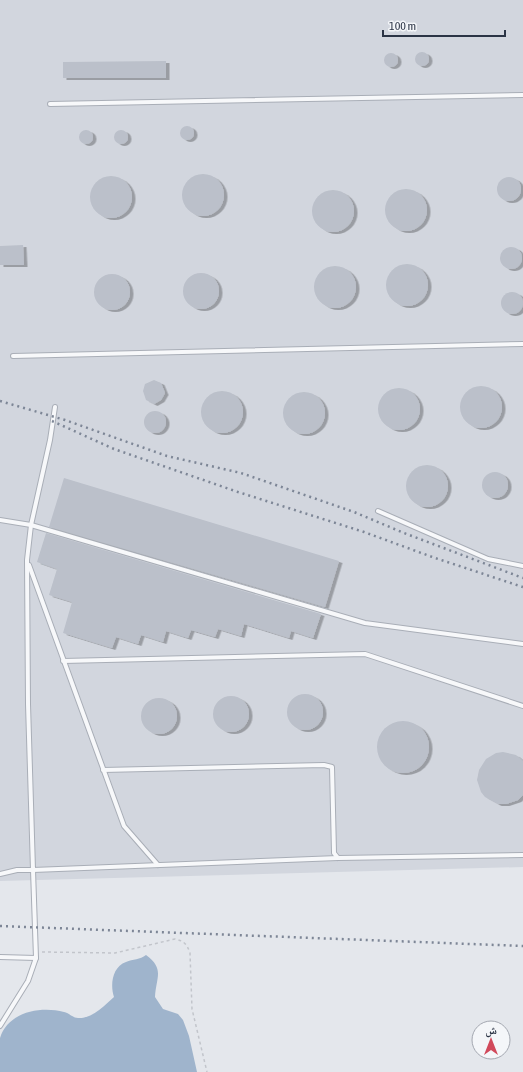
<svg xmlns="http://www.w3.org/2000/svg" width="523" height="1072" font-family="'Asap Condensed','Noto Naskh Arabic',sans-serif">
<style>
.built{fill:#d2d6de}
.water{fill:#9fb4cc}
.building{fill:#bbc0ca;filter:url(#shadow)}
.lines{fill:none;stroke-linecap:round;stroke-linejoin:round}
.service-casing{stroke:#a9aeb7;stroke-width:6}
.path{stroke:#c2c5cb;stroke-width:1.5;stroke-dasharray:3 3;stroke-linecap:butt}
.service{stroke:#f7f8fa;stroke-width:4}
.rail{stroke:#7d8696;stroke-width:2.5;stroke-dasharray:2 4;stroke-linecap:butt}
</style>
<defs>
<filter id="shadow"><feDropShadow dx="3.5" dy="2" stdDeviation="0" flood-color="#0004"/></filter>
</defs>
<rect width="100%" height="100%" fill="#e4e7ec"/>
<path class="built" d="M0 0H523V867L0 881Z"/>
<path class="water" d="M146 955C165 969 156 977 155 997L163 1009 178 1014 183 1020 189 1036 197 1072H0C0 1062 0 1048 0 1038 8 1012 40 1006 64 1012 69 1013 73 1018 78 1018 92 1019 105 1005 114 997 110 985 112 967 126 962 133 959 140 960 146 955Z"/>
<g class="building">
<circle cx="422" cy="59" r="7"/>
<circle cx="391" cy="60" r="7"/>
<path d="M166 61V78H63V62Z"/>
<circle cx="187" cy="133" r="7"/>
<circle cx="121" cy="137" r="7"/>
<circle cx="86" cy="137" r="7"/>
<circle cx="203" cy="195" r="21"/>
<circle cx="111" cy="197" r="21"/>
<circle cx="509" cy="189" r="12"/>
<circle cx="406" cy="210" r="21"/>
<circle cx="333" cy="211" r="21"/>
<path d="M23 245 24 265H0V246Z"/>
<circle cx="511" cy="258" r="11"/>
<circle cx="407" cy="285" r="21"/>
<circle cx="335" cy="287" r="21"/>
<circle cx="201" cy="291" r="18"/>
<circle cx="112" cy="292" r="18"/>
<circle cx="512" cy="303" r="11"/>
<path d="M154 380 161 383 165 393 161 400 154 404 146 400 143 391 145 384Z"/>
<circle cx="481" cy="407" r="21"/>
<circle cx="399" cy="409" r="21"/>
<circle cx="222" cy="412" r="21"/>
<circle cx="304" cy="413" r="21"/>
<circle cx="155" cy="422" r="11"/>
<circle cx="427" cy="486" r="21"/>
<circle cx="495" cy="485" r="13"/>
<path d="M64 478 339 561 325 607 49 527Z"/>
<path d="M46 533 321 614 313 638 291 631 289 638 244 624 241 636 218 629 215 637 191 630 188 638 166 631 163 642 141 635 138 644 116 637 112 648 63 633 72 602 49 595 57 569 37 562Z"/>
<circle cx="305" cy="712" r="18"/>
<circle cx="231" cy="714" r="18"/>
<circle cx="159" cy="716" r="18"/>
<circle cx="403" cy="747" r="26"/>
<path d="M503 752 516 755 523 761V795L518 800 506 804H498L485 797 481 792 477 780 479 770 486 759 496 753Z"/>
</g>
<g class="lines">
<g class="service-casing">
<g id="service">
<path d="M50 104 523 95"/>
<path d="M13 356 523 344"/>
<path d="M55 407 50 440 31 525 27 560 28 704 33 870 338 858 523 855"/>
<path d="M378 511 488 559 523 566"/>
<path d="M0 520 31 525 365 623 523 644"/>
<path d="M29 565 124 826 158 865"/>
<path d="M63 661 365 654 523 706"/>
<path d="M103 770 324 765 332 767 334 853 338 858"/>
<path d="M0 874 17 870H33L36 958 28 981 0 1026"/>
<path d="M0 957 36 958"/>
</g>
</g>
<path class="path" d="M42 952 115 953 175 939C184 941 187 944 190 953L192 1009 207 1072"/>
<use href="#service" class="service"/>
<g class="rail">
<path d="M0 401 65 420 167 456 241 473 354 512 404 533 523 578"/>
<path d="M52 421 114 449 238 492 364 532 435 558 523 587"/>
<path d="M0 926 523 946"/>
</g>
</g>
<g transform="translate(491 1040)"><circle r="19" fill="#f4f6f9" stroke="#a4a8b1"/>
<path d="M0-3L7 15L0 10L-7 15Z" fill="#d1495b"/>
<text y="-6" font-size="11" font-weight="bold" text-anchor="middle" fill="#2b3445">ش</text>
</g>
<path d="M383 30v6h122v-6" fill="none" stroke="#2b3445" stroke-width="2"/>
<text x="389" y="30" font-size="12" fill="#2b3445" stroke="#f4f6f9" stroke-width="3" paint-order="stroke">100 m</text>
</svg>
